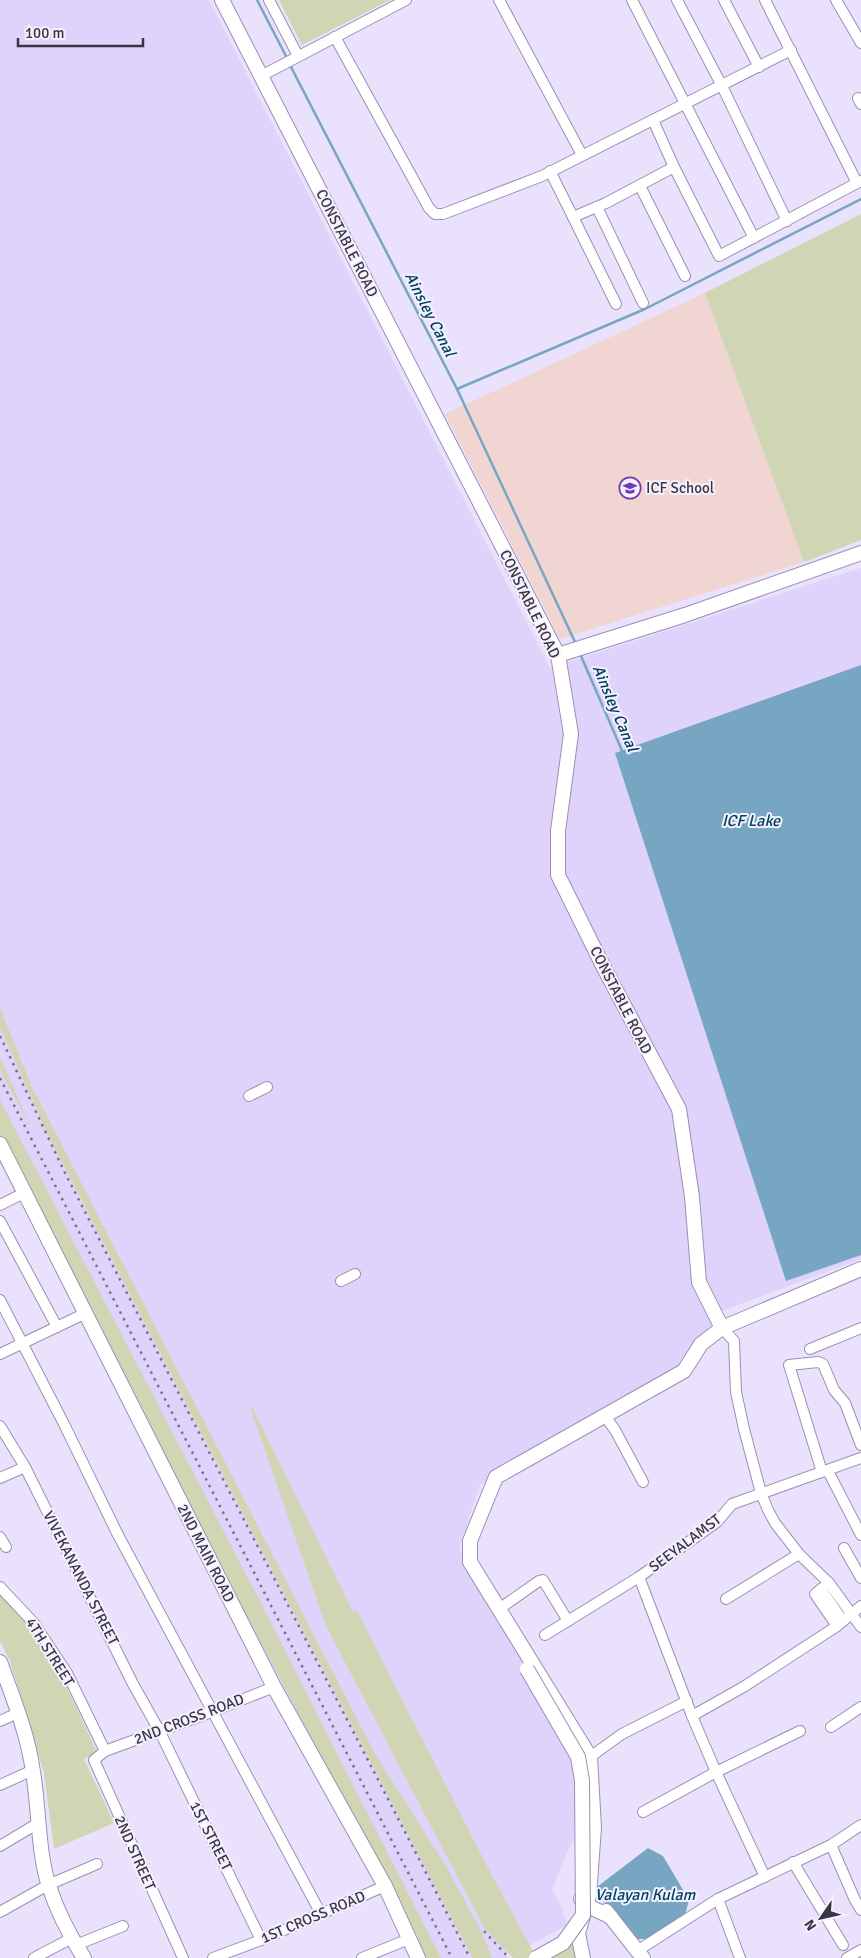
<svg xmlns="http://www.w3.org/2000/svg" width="861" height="1958" font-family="Signika,sans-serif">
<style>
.built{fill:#dfd2fb}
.education{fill:#f0d5d2}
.green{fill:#d0d5b4}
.water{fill:#77a6c2}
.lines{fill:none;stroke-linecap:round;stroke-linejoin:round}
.stream{stroke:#77a6c2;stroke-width:2.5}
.street-casing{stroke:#9b90b0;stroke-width:12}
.secondary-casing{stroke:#9b90b0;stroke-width:16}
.street{stroke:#fff;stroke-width:10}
.secondary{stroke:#fff;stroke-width:14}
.rail{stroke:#7a7487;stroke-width:2.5;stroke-dasharray:2.5 5;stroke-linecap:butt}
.secondary-bridge-casing{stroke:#9b90b0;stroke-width:16;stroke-linecap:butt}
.secondary-bridge{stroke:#fff;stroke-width:14}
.labels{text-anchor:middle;stroke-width:4;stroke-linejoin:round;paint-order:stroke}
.street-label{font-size:15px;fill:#3a3543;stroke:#f5f1ff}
.poi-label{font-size:15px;fill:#3a3543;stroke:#f5f1ff;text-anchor:start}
.water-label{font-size:16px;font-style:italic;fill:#00425e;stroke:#f5f1ff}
</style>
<rect width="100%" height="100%" fill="#eae1fd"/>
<path class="built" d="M0 0H209L550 668 861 568V1259L722 1311 676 1368 480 1485 459 1548 583 1756 575 1837 564 1859 552 1890 562 1908 567 1925 524 1948 506 1954 508 1958H424L94 1329 0 1122Z"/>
<path class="education" d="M705 293 804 562 560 639 445 414Z"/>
<g class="green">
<path d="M279 0H390L302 45Z"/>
<path d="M861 214V540L804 562 705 293Z"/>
<path d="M0 1008 31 1085 375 1754 446 1866 482 1933 492 1958H473L431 1879 49 1137 0 1027Z"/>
<path d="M0 1057 30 1126 0 1070Z"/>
<path d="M0 1100 250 1582 441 1958H422L388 1883 134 1401 57 1242 0 1134Z"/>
<path d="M250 1407H252L353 1612 357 1611 488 1868 535 1955 528 1958H513L485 1929 326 1626Z"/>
<path d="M5 1594 59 1671 97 1752 84 1759 114 1823 54 1849 44 1773 10 1661 0 1641V1595Z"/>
<path d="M575 1937 580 1958H552L563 1952Z"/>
</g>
<g class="water">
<path d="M861 665V1255L786 1281 615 753Z"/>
<path d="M648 1848 663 1856 689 1900 685 1915 647 1939H638L593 1890Z"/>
</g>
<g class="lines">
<g class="stream">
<path d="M257 0 288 60"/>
<path d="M290 65 457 389 575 642"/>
<path d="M457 389 645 309 861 199"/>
<path d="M581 656 623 753"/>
</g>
<g class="street-casing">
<g id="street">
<path d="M269 0 298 56"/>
<path d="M499 0 582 155"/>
<path d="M632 0 754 238"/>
<path d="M677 0 722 86 787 221"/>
<path d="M724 0 759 67"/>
<path d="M765 0 857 183 861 181"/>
<path d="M836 0 861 43"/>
<path d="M335 37 429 208 435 214H443L542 176 791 50"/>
<path d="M261 76 406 0"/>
<path d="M858 98 861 104"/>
<path d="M653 120 674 167 719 256 857 183"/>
<path d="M550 171 573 217 606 203 674 167"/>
<path d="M640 186 685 276"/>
<path d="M597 207 643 303"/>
<path d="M573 217 616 304"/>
<path d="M249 1096 267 1087"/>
<path d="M0 1205 24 1193"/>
<path d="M0 1221 57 1327"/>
<path d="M341 1281 355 1274"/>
<path d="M0 1300 65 1426 117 1533 321 1914"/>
<path d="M722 1328 734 1341 736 1392 744 1429 761 1493 768 1510 775 1523 799 1554 829 1583 861 1627"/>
<path d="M810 1349 861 1328"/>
<path d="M0 1354 86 1313"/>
<path d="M605 1416 615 1430 643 1482"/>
<path d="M0 1426 25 1467 133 1684 160 1732 261 1940"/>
<path d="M828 1471 861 1535"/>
<path d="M822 1472 789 1365 818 1362 823 1364 834 1390 845 1403 861 1445"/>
<path d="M0 1478 25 1467"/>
<path d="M0 1537 6 1547"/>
<path d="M844 1548 861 1578"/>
<path d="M639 1577 692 1716 716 1772 765 1877"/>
<path d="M829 1583 815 1594 837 1626"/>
<path d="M0 1587 33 1622 67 1673 105 1751"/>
<path d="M821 1589 843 1621"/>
<path d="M726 1599 799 1554"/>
<path d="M499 1609 539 1581 543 1580 568 1621"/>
<path d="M545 1635 639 1577 717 1522 732 1504 861 1458"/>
<path d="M692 1716 745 1686 837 1626 861 1606"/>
<path d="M0 1721 18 1713"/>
<path d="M831 1727 861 1707"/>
<path d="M590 1757 622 1734 687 1701"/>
<path d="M0 1785 33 1770"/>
<path d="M643 1812 716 1772 800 1731"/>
<path d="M831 1845 855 1900 861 1910"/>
<path d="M0 1846 40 1822"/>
<path d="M793 1862 843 1945"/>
<path d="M718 1899 740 1958"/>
<path d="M0 1912 48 1885 97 1864"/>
<path d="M76 1945 123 1926"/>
<path d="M637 1951 718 1899 831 1845 861 1825"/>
<path d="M34 1958 72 1938"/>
<path d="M183 1958 94 1760 105 1751 211 1712 274 1687"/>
<path d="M213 1958 261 1940 385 1886"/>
<path d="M362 1958 409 1939"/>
<path d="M847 1958 861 1950"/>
</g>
</g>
<g class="secondary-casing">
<g id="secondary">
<path d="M222 0 558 655 571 734 558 831V875L603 966 679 1109 692 1197 699 1282 722 1328"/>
<path d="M558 655 685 615 861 553"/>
<path d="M0 1144 274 1687 385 1886 418 1958"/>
<path d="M0 1662C13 1698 28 1734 33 1772 39 1807 38 1854 49 1886 57 1911 70 1936 84 1958"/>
<path d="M581 1899 586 1905 611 1917"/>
<path d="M606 1911 643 1958"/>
<path d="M583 1958 578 1933 589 1896 594 1828 590 1757 470 1562V1541L496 1477 684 1371 701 1344 722 1328 861 1269"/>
</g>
</g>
<use href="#street" class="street"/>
<use href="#secondary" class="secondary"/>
<g class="rail">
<path d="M0 1036 65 1173 470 1958"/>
<path d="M0 1078 452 1958"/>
<path d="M484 1931 509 1958"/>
</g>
<g class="secondary-bridge-casing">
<path id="secondary-bridge" d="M527 1669 578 1757 582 1780 583 1915 563 1943 536 1958"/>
</g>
<use href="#secondary-bridge" class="secondary-bridge"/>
</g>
<defs>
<g id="school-ring" transform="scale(1.125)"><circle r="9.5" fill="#f5f1ff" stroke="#6f3bb2" stroke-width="1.5"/><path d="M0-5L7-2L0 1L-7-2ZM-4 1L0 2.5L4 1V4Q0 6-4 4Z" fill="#6f3bb2"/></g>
</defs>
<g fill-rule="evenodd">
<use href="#school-ring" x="630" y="488"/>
</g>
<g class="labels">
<g class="street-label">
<text transform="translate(347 243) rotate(63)" y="5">CONSTABLE ROAD</text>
<text transform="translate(530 604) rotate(64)" y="5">CONSTABLE ROAD</text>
<text transform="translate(621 1000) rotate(63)" y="5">CONSTABLE ROAD</text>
<text transform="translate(685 1543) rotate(-37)" y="5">SEEYALAMST</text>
<text transform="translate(206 1553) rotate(63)" y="5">2ND MAIN ROAD</text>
<text transform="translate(81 1578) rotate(63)" y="5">VIVEKANANDA STREET</text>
<text transform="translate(50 1652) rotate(58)" y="5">4TH STREET</text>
<text transform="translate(189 1719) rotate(-21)" y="5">2ND CROSS ROAD</text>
<text transform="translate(211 1836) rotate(63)" y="5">1ST STREET</text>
<text transform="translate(135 1853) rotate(66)" y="5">2ND STREET</text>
<text transform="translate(313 1917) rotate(-23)" y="5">1ST CROSS ROAD</text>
</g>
<g class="poi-label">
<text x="646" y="493">ICF School</text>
</g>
<g class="water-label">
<text transform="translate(431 314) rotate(63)" y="6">Ainsley Canal</text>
<text transform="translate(616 708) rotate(67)" y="6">Ainsley Canal</text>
<text x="751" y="826">ICF Lake</text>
<text x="645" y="1900">Valayan Kulam</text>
</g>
</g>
<g transform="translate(821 1918) rotate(236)" stroke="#f5f1ff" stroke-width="4" paint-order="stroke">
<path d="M0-4L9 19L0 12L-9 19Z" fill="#3a3543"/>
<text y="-8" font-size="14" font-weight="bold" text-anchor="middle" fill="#3a3543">N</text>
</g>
<path d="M18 38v8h125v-8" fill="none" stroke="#3a3543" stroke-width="2.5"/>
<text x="25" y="38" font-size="15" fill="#3a3543" stroke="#f5f1ff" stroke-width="4" paint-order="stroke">100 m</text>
</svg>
